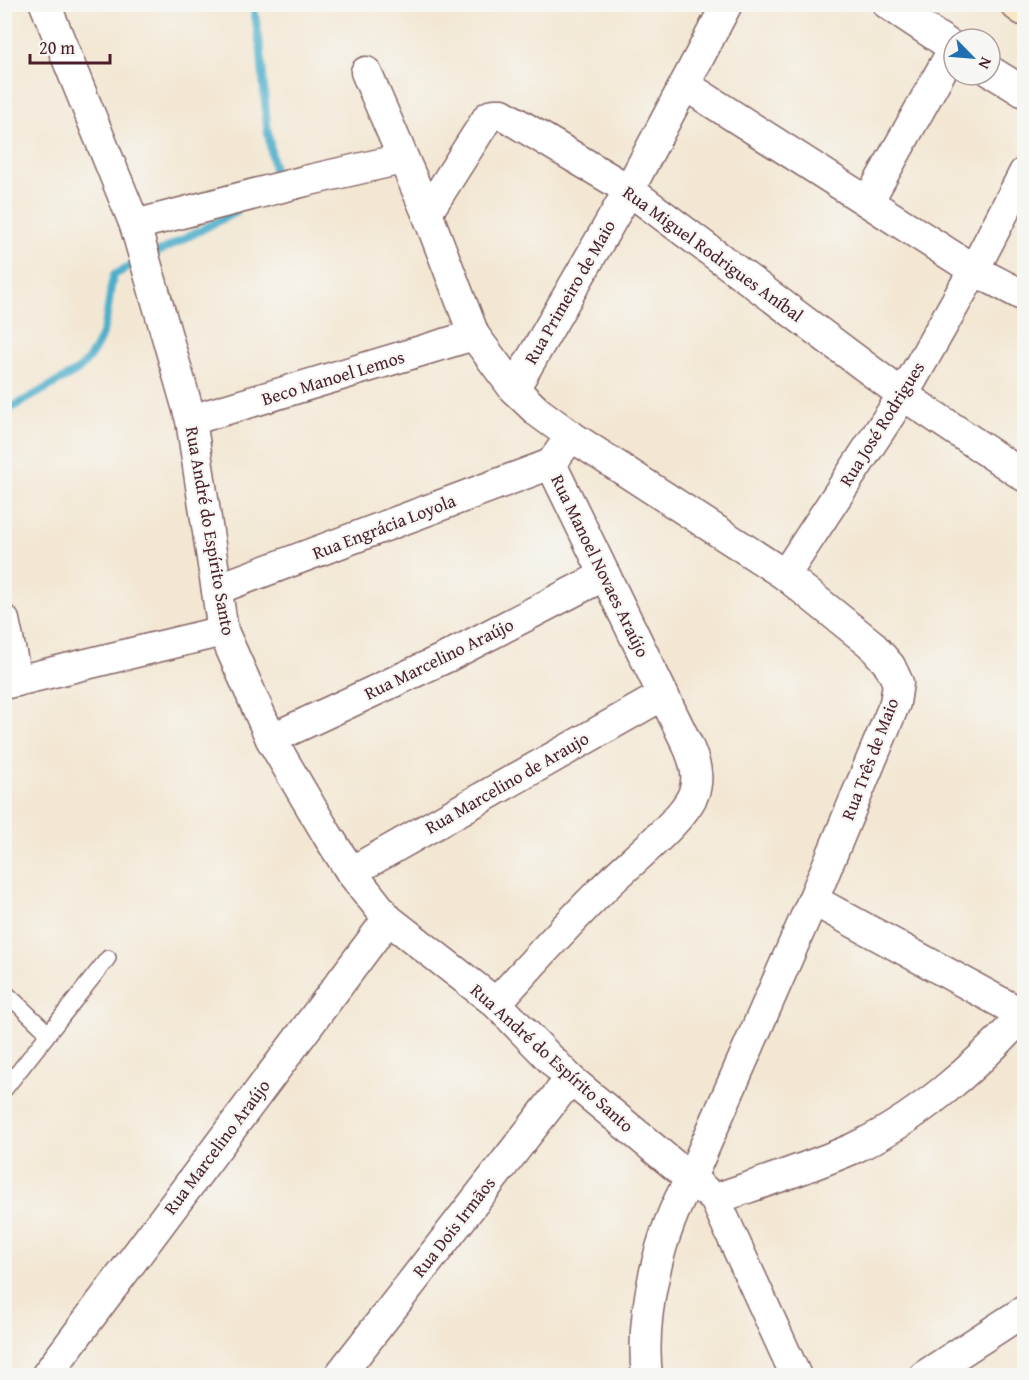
<svg xmlns="http://www.w3.org/2000/svg" width="1029" height="1380" font-family="'Gentium Book Plus',serif">
<style>
.lines{fill:none;stroke-linecap:round;stroke-linejoin:round}
.stream{stroke:#4baeca;stroke-width:8}
.lane-casing{stroke:#856566;stroke-width:18}
.street-casing{stroke:#856566;stroke-width:33}
.secondary-casing{stroke:#856566;stroke-width:36}
.lane{stroke:#fff;stroke-width:15}
.street{stroke:#fff;stroke-width:30}
.secondary{stroke:#f7e8c3;stroke-width:33}
.labels{text-anchor:middle;stroke-width:4.5;stroke-linejoin:round;paint-order:stroke}
.street-label{font-size:18px;fill:#4a1f2b;stroke:#f6f6f2}
</style>
<rect width="100%" height="100%" fill="#f6f6f2"/>
<filter id="ink" filterUnits="userSpaceOnUse"><feTurbulence type="fractalNoise" baseFrequency=".0167" numOctaves="2"/><feDisplacementMap in="SourceGraphic" scale="12" xChannelSelector="R" yChannelSelector="G"/><feConvolveMatrix kernelMatrix="1 2 1 2 8 2 1 2 1" color-interpolation-filters="sRGB"/></filter>
<filter id="wash" filterUnits="userSpaceOnUse"><feTurbulence type="fractalNoise" baseFrequency=".008" numOctaves="4" result="noise"/><feDisplacementMap in="SourceGraphic" scale="24" xChannelSelector="R" yChannelSelector="G"/><feGaussianBlur stdDeviation="1.35" result="paint"/><feColorMatrix in="noise" values="0 0 0 0 0 0 0 0 0 0 0 0 0 0 0 0 0 1.4 0 .05"/><feComposite in="paint" operator="in"/></filter>
<g filter="url(#wash)">
<rect width="100%" height="100%" fill="#f3e7d3"/>
<g class="lines">
<g class="stream">
<path d="M253 4 261 51 267 126 276 182"/>
<path d="M4 412 77 371C96 354 105 333 108 308 110 297 110 286 114 275L236 212"/>
</g>
</g>
</g>
<g filter="url(#ink)">
<g class="lines">
<g class="lane-casing">
<g id="lane">
<path d="M4 991 48 1033"/>
<path d="M4 1090 108 958"/>
</g>
</g>
<g class="street-casing">
<g id="street">
<path d="M45 4 135 225 191 420 223 631 271 739 328 836 351 872 388 919 496 1003 570 1079 715 1199 796 1376"/>
<path d="M888 4 954 48"/>
<path d="M990 71 1024 92"/>
<path d="M366 72 427 213 474 335 514 389 538 412 571 436 551 464 688 746C695 762 700 778 693 795 681 823 625 866 602 890 565 926 531 965 496 1003"/>
<path d="M685 85 974 270 1024 296"/>
<path d="M868 202 954 48"/>
<path d="M427 213 488 117 494 114H502L629 190 903 395 1024 476"/>
<path d="M135 225 305 181 402 159"/>
<path d="M514 389 629 190 727 4"/>
<path d="M191 420 474 335"/>
<path d="M571 436 785 575 871 644 890 666 898 683 895 703 813 900 690 1180C659 1232 640 1315 647 1376"/>
<path d="M785 575 903 395 974 270 1024 173"/>
<path d="M217 589 551 464"/>
<path d="M4 620 17 681"/>
<path d="M4 684 223 631"/>
<path d="M271 739 447 657 605 575"/>
<path d="M351 872 663 695"/>
<path d="M813 900 1024 1015"/>
<path d="M715 1199C761 1183 808 1168 852 1149 916 1120 978 1065 1024 1014"/>
<path d="M46 1376 388 919"/>
<path d="M339 1376 570 1079"/>
<path d="M924 1376 1024 1311"/>
</g>
</g>
<g class="secondary-casing">
<path id="secondary" d="M1017 4 1024 9"/>
</g>
<use href="#lane" class="lane"/>
<use href="#street" class="street"/>
<use href="#secondary" class="secondary"/>
</g>
</g>
<g class="labels">
<g class="street-label">
<text transform="translate(713 254) rotate(36)" y="6">Rua Miguel Rodrigues Aníbal</text>
<text transform="translate(570 292) rotate(-60)" y="6">Rua Primeiro de Maio</text>
<text transform="translate(333 378) rotate(-17)" y="6">Beco Manoel Lemos</text>
<text transform="translate(882 424) rotate(-58)" y="6">Rua José Rodrigues</text>
<text transform="translate(384 527) rotate(-21)" y="6">Rua Engrácia Loyola</text>
<text transform="translate(210 531) rotate(80)" y="6">Rua André do Espírito Santo</text>
<text transform="translate(600 566) rotate(64)" y="6">Rua Manoel Novaes Araújo</text>
<text transform="translate(439 659) rotate(-26)" y="6">Rua Marcelino Araújo</text>
<text transform="translate(870 759) rotate(-69)" y="6">Rua Três de Maio</text>
<text transform="translate(507 783) rotate(-30)" y="6">Rua Marcelino de Araujo</text>
<text transform="translate(552 1058) rotate(42)" y="6">Rua André do Espírito Santo</text>
<text transform="translate(217 1147) rotate(-53)" y="6">Rua Marcelino Araújo</text>
<text transform="translate(454 1227) rotate(-52)" y="6">Rua Dois Irmãos</text>
</g>
</g>
<rect width="1029" height="1380" fill="none" stroke="#f6f6f2" stroke-width="24"/>
<g transform="translate(972 57) rotate(115)"><circle r="28" fill="#f6f6f2" stroke="#b1a0a2" stroke-width="1.5"/>
<path d="M0-4.5L10 22L0 15L-10 22Z" fill="#1f6fb2"/>
<text y="-9" font-size="16" font-weight="bold" text-anchor="middle" fill="#4a1f2b">N</text>
</g>
<path d="M30 54v9h80v-9" fill="none" stroke="#4a1f2b" stroke-width="3"/>
<text x="39" y="54" font-size="18" fill="#4a1f2b" stroke="#f6f6f2" stroke-width="4.5" paint-order="stroke">20 m</text>
</svg>
